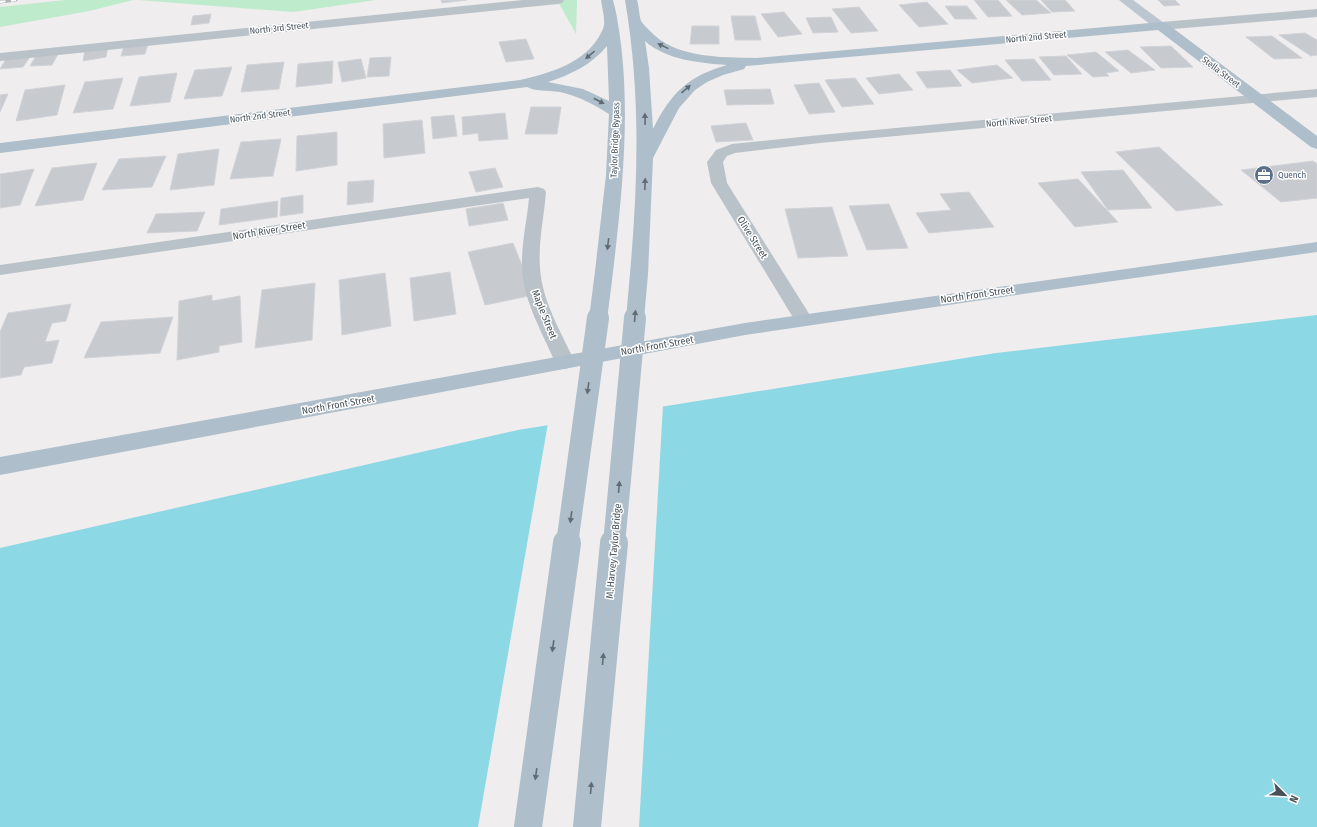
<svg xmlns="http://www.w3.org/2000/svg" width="1317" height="827" font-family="'Fira Sans Condensed',sans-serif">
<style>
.green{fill:#bdebcc}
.water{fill:#8dd8e5}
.pier{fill:#efeded}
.building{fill:#c7cacf;stroke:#d1d3d8}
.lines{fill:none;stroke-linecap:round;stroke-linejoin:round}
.lane{fill:#b9c2c9;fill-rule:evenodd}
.street{fill:#b9c2c9;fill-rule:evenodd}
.secondary{fill:#bbc6d0;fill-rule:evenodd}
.primary{fill:#aebeca;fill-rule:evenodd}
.rail-casing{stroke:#afb3b7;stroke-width:3}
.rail{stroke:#fff;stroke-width:2;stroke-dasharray:5.5;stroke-linecap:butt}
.primary-bridge-far2{stroke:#aebeca;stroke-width:18}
.primary-bridge-far1{stroke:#aebeca;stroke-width:22}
.primary-bridge{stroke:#aebeca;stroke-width:28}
.oneway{fill:#606c75}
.labels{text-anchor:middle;stroke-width:3;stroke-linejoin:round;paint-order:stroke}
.far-street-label{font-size:9px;fill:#465159;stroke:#fff}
.far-service-label{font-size:9px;fill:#4e5e75;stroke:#fff;text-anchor:start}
.street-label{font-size:10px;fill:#465159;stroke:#fff}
</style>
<rect width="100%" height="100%" fill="#efeded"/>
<g class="green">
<path d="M65 0H133L89 11 0 27V7Z"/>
<path d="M138 0H376L293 12Z"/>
<path d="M552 0H577L576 34 560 5Z"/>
</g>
<path class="water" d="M1317 315V827H0V548L518 430 996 353Z"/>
<path class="pier" d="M663 405 639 827H478L548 423Z"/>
<g class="building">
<path d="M441 0H467L442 3Z"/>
<path d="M974 0H998L1012 16 988 17Z"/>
<path d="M1006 0H1036L1051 13 1022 15Z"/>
<path d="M1041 0H1065L1075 11 1052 12Z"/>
<path d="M1158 0H1175L1180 5 1164 6Z"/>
<path d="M927 2 948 24 919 27 899 5Z"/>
<path d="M945 6H967L977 19H955Z"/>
<path d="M859 7 878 31 851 33 832 9Z"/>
<path d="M784 12 802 34 778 37 761 14Z"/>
<path d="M211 14 209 23 191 25 193 16Z"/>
<path d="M731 16H755L761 40H735Z"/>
<path d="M831 17 838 32 813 33 806 18Z"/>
<path d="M692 26H719V44H690Z"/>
<path d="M1305 33 1317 40V55L1311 56 1279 35Z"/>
<path d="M1272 36 1302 58 1274 59 1246 37Z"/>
<path d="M526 39 534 59 506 62 499 42Z"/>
<path d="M148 44 145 54 121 56 124 46Z"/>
<path d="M1171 46 1193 67 1161 68 1140 47Z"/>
<path d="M108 47 106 57 83 61 85 50Z"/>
<path d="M1128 50 1155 70 1131 73 1105 52Z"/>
<path d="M1096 52 1119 71 1106 73 1109 76 1093 77 1067 55Z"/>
<path d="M58 54 52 65 30 66 36 56Z"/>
<path d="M1066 56 1082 74 1054 75 1039 57Z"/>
<path d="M30 57 23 67 0 69 6 59Z"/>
<path d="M391 57 389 76 367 77 370 58Z"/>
<path d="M361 59 366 78 342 82 338 62Z"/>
<path d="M1034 59 1051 80 1022 81 1005 60Z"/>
<path d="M333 61 332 83 296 87 298 64Z"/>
<path d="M284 62 279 89 241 92 247 65Z"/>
<path d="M997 65 1013 78 972 83 957 70Z"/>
<path d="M232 67 222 96 184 99 195 70Z"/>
<path d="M950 70 962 86 927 88 916 72Z"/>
<path d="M177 73 170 102 130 106 139 77Z"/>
<path d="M899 74 913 90 879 94 866 78Z"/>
<path d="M123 78 113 109 73 113 85 82Z"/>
<path d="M855 78 874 104 842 107 825 80Z"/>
<path d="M819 83 835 112 809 114 794 85Z"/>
<path d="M65 85 57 115 16 121 25 90Z"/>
<path d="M770 89 774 104 727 105 724 90Z"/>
<path d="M8 94 0 112V95Z"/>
<path d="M531 107H561L557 134H525Z"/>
<path d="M505 113 508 139 479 141 478 133 463 135 462 117Z"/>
<path d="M454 115 457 136 433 139 431 117Z"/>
<path d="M422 120 425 153 384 158 383 124Z"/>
<path d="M746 123 753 140 716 142 711 126Z"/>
<path d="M337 132V165L296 171 297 136Z"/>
<path d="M281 139 273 176 230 179 241 142Z"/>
<path d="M1159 147 1223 205 1176 211 1116 152Z"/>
<path d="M219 149 214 185 170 190 178 154Z"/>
<path d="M166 156 152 187 102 190 119 159Z"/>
<path d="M1313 161 1317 164V198L1281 202 1241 170Z"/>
<path d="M97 163 83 200 35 206 52 168Z"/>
<path d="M495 168 503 187 476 192 469 172Z"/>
<path d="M34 169 20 205 0 208V174Z"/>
<path d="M1123 170 1152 208 1108 210 1081 172Z"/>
<path d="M1078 179 1118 222 1075 227 1038 183Z"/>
<path d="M374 180 373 202 347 205 348 182Z"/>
<path d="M969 192 994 227 929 233 916 213 951 210 940 194Z"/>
<path d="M303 195V213L280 216 281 198Z"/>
<path d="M278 201 277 217 219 225 221 209Z"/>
<path d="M503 203 508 220 469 226 466 209Z"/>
<path d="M889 204 908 248 867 250 849 206Z"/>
<path d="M832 207 848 256 798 258 785 209Z"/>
<path d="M205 212 197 231 147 233 156 214Z"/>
<path d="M513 243 534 295 485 305 468 252Z"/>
<path d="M450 272 456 314 414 321 410 278Z"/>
<path d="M385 273 391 326 342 335 339 280Z"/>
<path d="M315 283 312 340 255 348 262 290Z"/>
<path d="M212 295V301L240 296 242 342 219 346V352L177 360 179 301Z"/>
<path d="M71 304 66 321 52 323 45 342 59 340 52 363 24 367 21 375 0 378V332L8 313Z"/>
<path d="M173 317 160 353 84 358 101 322Z"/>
</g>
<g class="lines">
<g class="lane">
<path d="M523 0H564L562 3 558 4 0 61V53Z"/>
<path d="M1317 89V97L820 143 735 153 727 156 723 162 727 183 813 320 811 324 804 326 797 324 711 183 707 162 716 150 732 144 820 135Z"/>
<path d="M538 187 544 189 546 192C544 217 538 243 540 268 542 301 561 332 575 362L572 367 565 369 558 367 555 362C542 332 524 302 522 269 521 245 527 221 529 198L0 275V265Z"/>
</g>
<path class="street" d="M1317 9V17L1161 30 1156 29 1154 26 1156 23 1161 22Z"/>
<path class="secondary" d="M1119 0H1133L1168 26 1166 29H1156Z"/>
<g class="primary">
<path d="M601 0H613C615 8 617 16 618 24 632 106 622 197 612 280L610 284 603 286 596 284 594 280 606 175 609 114C595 105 580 97 564 93 554 90 535 92 527 87L0 153V143L520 80C550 73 586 63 601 33 602 31 604 27 604 25 605 17 602 8 601 0ZM607 46 609 101 583 89 548 82C572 74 591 65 607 46Z"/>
<path d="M625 0H637C639 6 639 15 641 21 643 24 647 28 649 30 675 59 721 57 756 58L1161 22 1166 23 1317 136V149L1311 147 1158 30 746 66 744 69 723 75 707 82 695 90 679 108 653 158 648 274 646 278 639 280 632 278 630 274C638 180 641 94 625 0ZM645 41C666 60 700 63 727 65 688 76 671 93 653 129L649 68Z"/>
<path d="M1317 242V252L1064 288 745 335 0 475V457L745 323Z"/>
</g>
<g class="rail-casing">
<path id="rail" d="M0 2 16 0"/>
</g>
<use href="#rail" class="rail"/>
<g class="primary-bridge-far2">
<path d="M598 319 603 280"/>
<path d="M635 319 639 274"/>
</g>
<g class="primary-bridge-far1">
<path d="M567 544 598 318"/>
<path d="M614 544 635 318"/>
</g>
<g class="primary-bridge">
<path d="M528 827 567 543"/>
<path d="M587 827 614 543"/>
</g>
</g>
<defs><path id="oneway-solid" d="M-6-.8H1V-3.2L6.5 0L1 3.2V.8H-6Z"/></defs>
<g class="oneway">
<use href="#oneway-solid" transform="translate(663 46) rotate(-154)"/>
<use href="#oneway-solid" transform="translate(590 55) rotate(140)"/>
<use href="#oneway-solid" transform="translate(686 89) rotate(-41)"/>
<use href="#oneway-solid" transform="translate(599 101) rotate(28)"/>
<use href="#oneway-solid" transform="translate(645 119) rotate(-91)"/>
<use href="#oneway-solid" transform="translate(645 184) rotate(-88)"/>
<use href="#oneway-solid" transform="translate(608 244) rotate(97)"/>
<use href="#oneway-solid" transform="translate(635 316) rotate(-85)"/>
<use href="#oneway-solid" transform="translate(588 388) rotate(98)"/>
<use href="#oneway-solid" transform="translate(619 487) rotate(-85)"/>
<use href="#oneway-solid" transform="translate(571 517) rotate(98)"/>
<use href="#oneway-solid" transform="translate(553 646) rotate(98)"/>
<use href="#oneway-solid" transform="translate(603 659) rotate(-85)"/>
<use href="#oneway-solid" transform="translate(536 774) rotate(98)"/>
<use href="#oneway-solid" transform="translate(591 788) rotate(-85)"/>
</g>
<defs>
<g id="office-disc" transform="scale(1)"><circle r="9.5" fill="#5c6f8a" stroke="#fff"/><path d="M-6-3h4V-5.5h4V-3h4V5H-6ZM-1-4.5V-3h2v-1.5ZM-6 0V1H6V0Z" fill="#fff"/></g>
</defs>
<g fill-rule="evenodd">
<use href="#office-disc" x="1264" y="175"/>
</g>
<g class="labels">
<g class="far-street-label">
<text transform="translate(279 28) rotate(-6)" y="3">North 3rd Street</text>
<text transform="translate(1036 37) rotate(-5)" y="3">North 2nd Street</text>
<text transform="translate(1221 72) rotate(37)" y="3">Stella Street</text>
<text transform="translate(260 116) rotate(-7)" y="3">North 2nd Street</text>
<text transform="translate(1019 121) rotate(-5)" y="3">North River Street</text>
<text transform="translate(615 140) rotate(-88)" y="3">Taylor Bridge Bypass</text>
</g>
<g class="far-service-label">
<text x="1278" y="178">Quench</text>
</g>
<g class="street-label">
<text transform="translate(269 230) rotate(-9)" y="4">North River Street</text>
<text transform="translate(753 237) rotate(58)" y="4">Olive Street</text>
<text transform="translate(977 294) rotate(-8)" y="4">North Front Street</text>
<text transform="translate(545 314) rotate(68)" y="4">Maple Street</text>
<text transform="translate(657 345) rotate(-10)" y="4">North Front Street</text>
<text transform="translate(338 404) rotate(-10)" y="4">North Front Street</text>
<text transform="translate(613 551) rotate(-85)" y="4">M. Harvey Taylor Bridge</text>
</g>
</g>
<g transform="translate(1285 795) rotate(114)" stroke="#ffffff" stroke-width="3" paint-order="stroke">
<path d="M0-3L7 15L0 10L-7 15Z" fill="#465159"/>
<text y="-6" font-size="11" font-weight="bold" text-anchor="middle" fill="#465159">N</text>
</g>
</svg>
